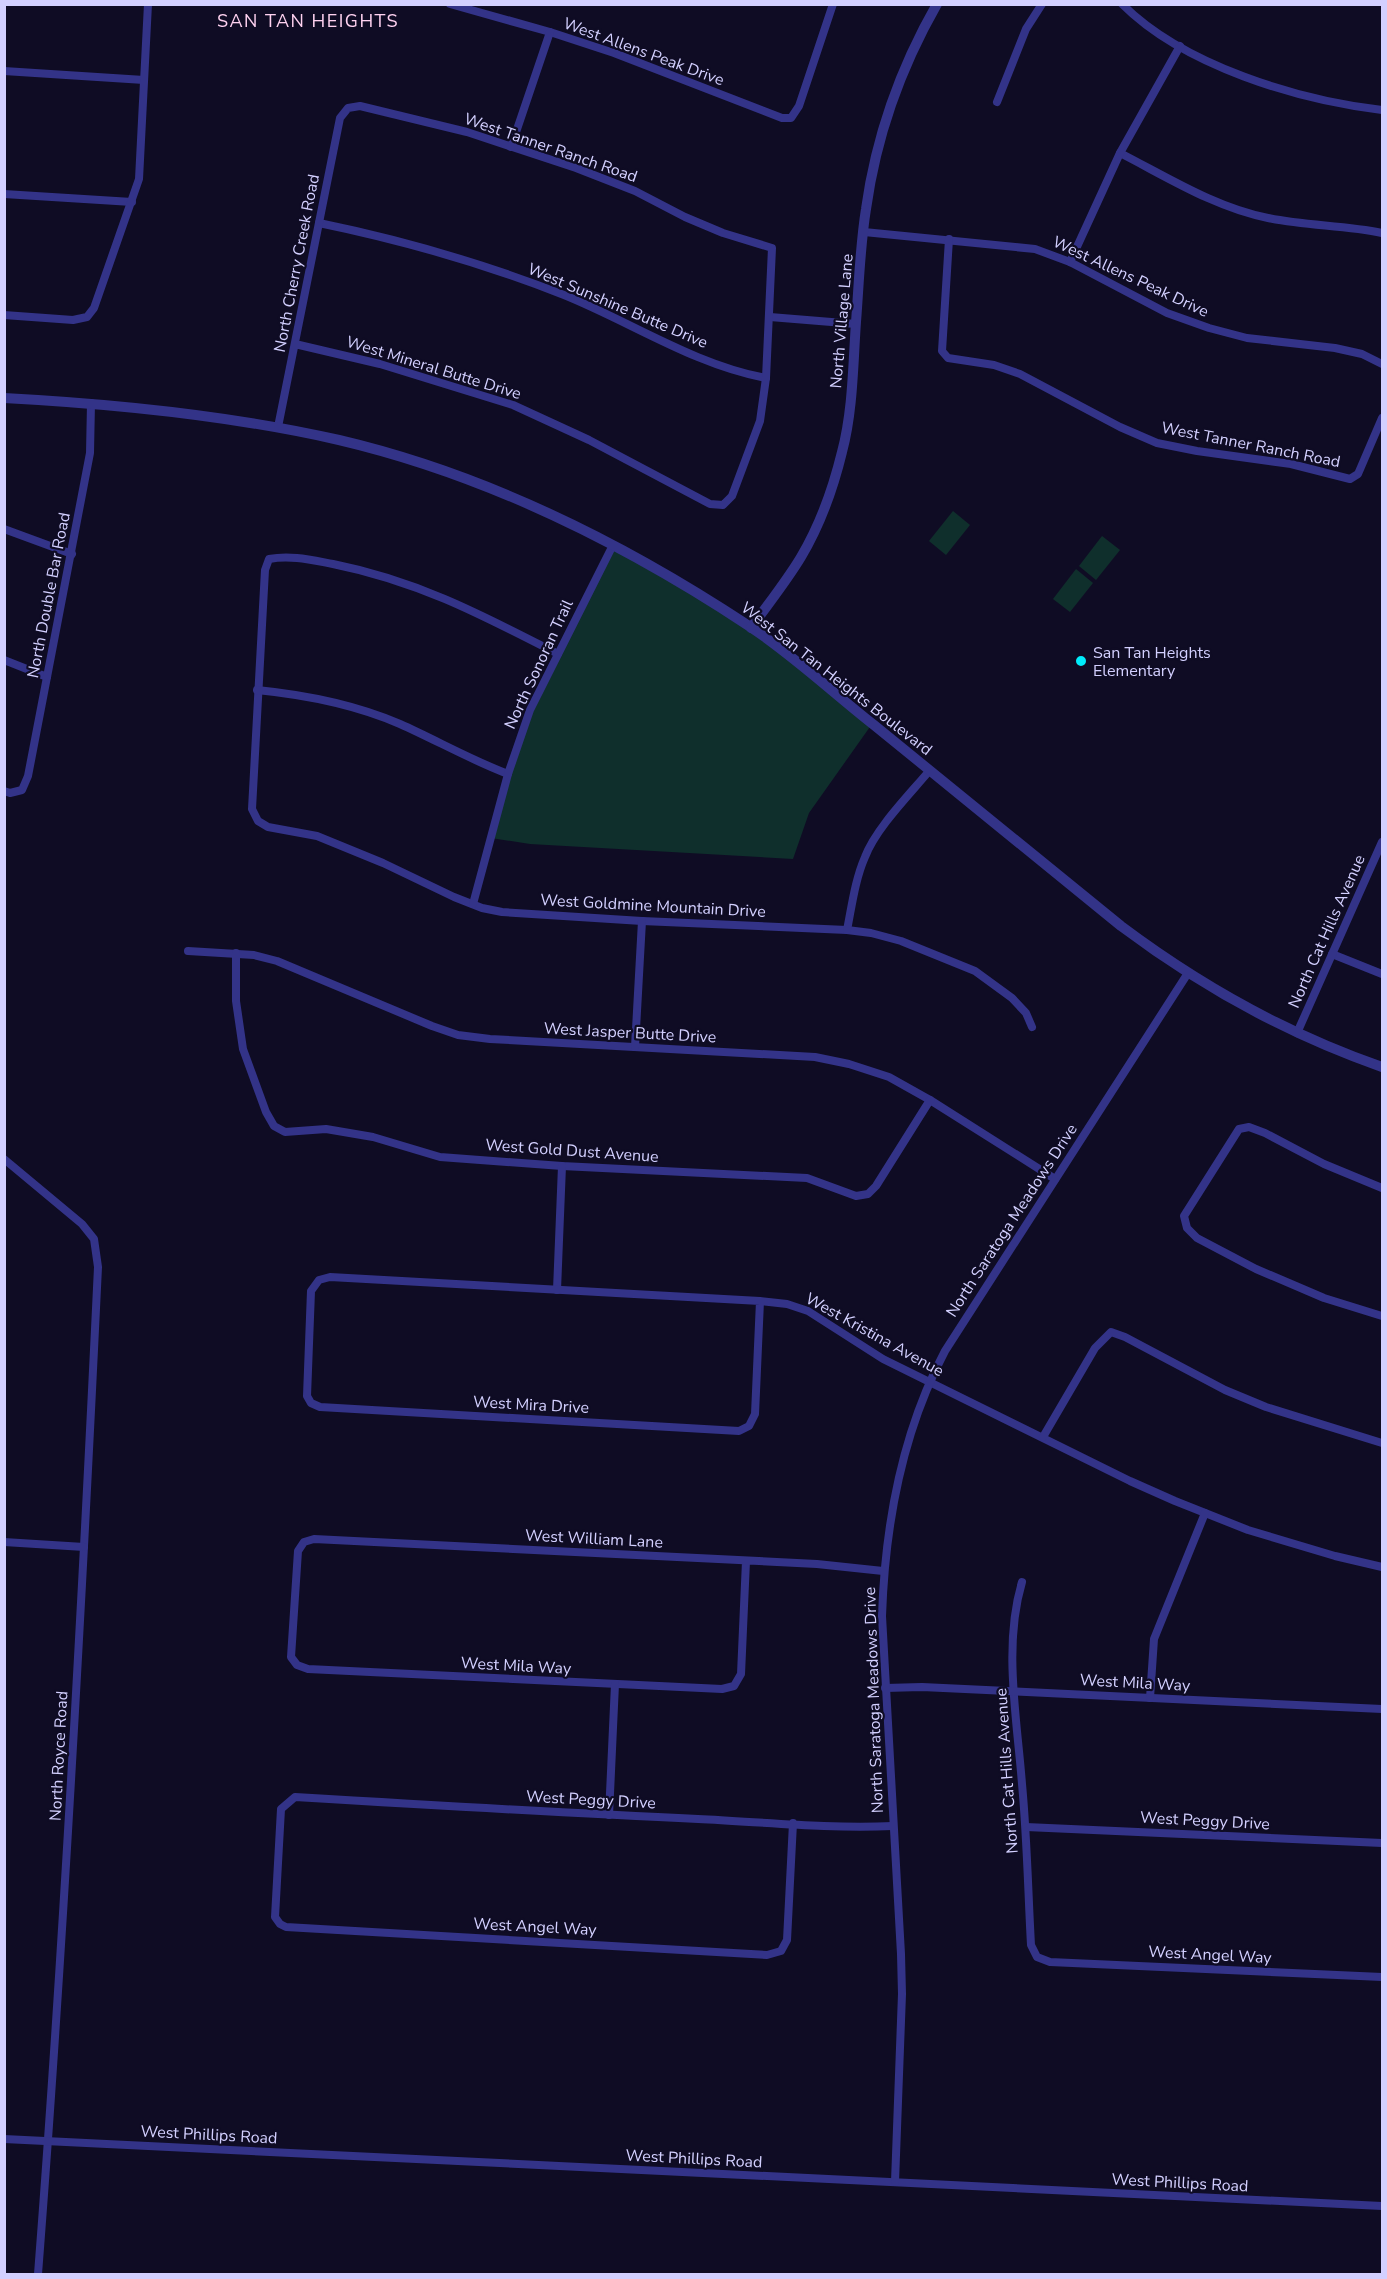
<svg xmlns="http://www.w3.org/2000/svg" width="1387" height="2279" font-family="'Nunito Sans',sans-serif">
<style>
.green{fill:#0f2f2c}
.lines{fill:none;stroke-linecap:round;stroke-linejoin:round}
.minor{stroke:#338;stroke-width:8}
.tertiary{stroke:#338;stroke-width:10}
.poi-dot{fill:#00ecfb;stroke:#0f0c24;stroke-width:2}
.labels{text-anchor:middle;stroke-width:4.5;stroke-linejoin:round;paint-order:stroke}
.street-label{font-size:16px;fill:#d3d0ff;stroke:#0f0c24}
.poi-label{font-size:16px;fill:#d3d0ff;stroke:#0f0c24;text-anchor:start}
.neighbourhood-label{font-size:18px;letter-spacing:1.5px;fill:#ffd2f0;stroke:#0f0c24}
</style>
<rect width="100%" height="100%" fill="#0f0c24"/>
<g class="green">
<path d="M953 511 970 525 946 555 929 541Z"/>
<path d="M1102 536 1120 550 1096 580 1079 566Z"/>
<path d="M613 545 751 628 872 724 809 813 793 859 530 844 491 838 520 735Z"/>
<path d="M1076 569 1093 583 1070 612 1053 599Z"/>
</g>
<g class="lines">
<g class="minor">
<path d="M450 4 550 32 614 53 782 118H791L799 106 833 4"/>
<path d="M1122 4C1184 66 1298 100 1382 110"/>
<path d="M4 71 144 80"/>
<path d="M997 102 1026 29 1042 4"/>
<path d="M511 147 550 32"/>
<path d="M1120 153C1167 177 1216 208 1268 218 1306 226 1345 225 1382 233"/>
<path d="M4 194 132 202"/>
<path d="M319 223C402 240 485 264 564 295 631 322 695 365 766 378"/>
<path d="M864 232 1035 249 1070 262 1167 313 1209 328 1247 338 1335 348 1362 354 1382 364"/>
<path d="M949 239 942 351 948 358 994 365 1020 374 1120 427 1157 443 1197 451 1291 464 1350 479 1358 474 1382 418"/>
<path d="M1070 262 1120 153 1180 46"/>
<path d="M4 315 73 320 87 317 94 308 139 179 148 4"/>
<path d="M770 317 856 324"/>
<path d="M278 427 340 118 348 108 360 106 467 132 576 168 635 191 685 217 723 233 772 248 766 378 760 421 732 496 723 505 710 504 589 440 513 405 380 364 295 344"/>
<path d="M4 529 72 554"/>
<path d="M558 654C482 615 418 581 333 564 311 560 291 555 269 559L265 570 252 809 258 821 268 827 317 836 383 863 454 897 482 908 502 912 642 921 847 930 871 933 901 941 975 971 1012 998 1026 1013 1032 1027"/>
<path d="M4 660 47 677"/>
<path d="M257 690C307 695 354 704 400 724 436 740 471 760 508 774"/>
<path d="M4 791 10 793 22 790 28 776 90 453 91 403"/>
<path d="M473 904 508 774 530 710 613 545"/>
<path d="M847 930C852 905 855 880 865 857 876 828 910 794 930 770"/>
<path d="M188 951 254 955 277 961 432 1026 458 1035 490 1039 815 1057 849 1064 889 1077 930 1100 1055 1179"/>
<path d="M236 953V1001L243 1049 266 1112 274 1126 285 1132 326 1129 373 1137 440 1157 562 1166 807 1178 856 1196 868 1194 876 1186 930 1100"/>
<path d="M1332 954 1382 974"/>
<path d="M1297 1033 1382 842"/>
<path d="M635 1047 642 921"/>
<path d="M4 1159 82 1224 94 1239 98 1267C82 1603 64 1939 38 2274"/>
<path d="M1382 1188 1324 1164 1265 1133 1249 1127 1239 1129 1184 1216 1187 1228 1197 1238 1256 1269 1324 1298 1382 1316"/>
<path d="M557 1290 562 1166"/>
<path d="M760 1301 755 1414 749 1426 739 1431 320 1407 311 1403 307 1396 311 1291 319 1280 330 1277 760 1301 787 1304 808 1311 883 1359 1130 1481 1175 1501 1248 1530 1335 1556 1382 1567"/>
<path d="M1043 1437 1095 1348 1111 1332 1125 1337 1225 1390 1266 1407 1382 1443"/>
<path d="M4 1542 84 1547"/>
<path d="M746 1561 741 1674 734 1686 722 1689 308 1669 297 1665 291 1657 298 1551 304 1542 314 1539 817 1564 883 1571"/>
<path d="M1022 1582C1003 1646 1017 1718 1022 1784 1027 1837 1028 1891 1031 1945L1037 1957 1050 1962 1382 1977"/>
<path d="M885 1688 922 1687 1382 1709"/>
<path d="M1150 1698 1154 1639 1205 1513"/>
<path d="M609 1815 615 1684"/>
<path d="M793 1823 787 1940 781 1951 767 1955 286 1927 280 1924 275 1917 281 1809 295 1797C429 1805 564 1813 698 1819 763 1822 829 1829 893 1826"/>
<path d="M1026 1827 1382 1843"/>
<path d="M4 2139 1382 2206"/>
<path d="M895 2182 902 1994 901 1954 882 1616C885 1526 902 1432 945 1351L1188 973"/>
</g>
<g class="tertiary">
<path d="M4 398C117 404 229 415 339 440 484 474 625 544 749 626 793 655 832 692 874 725 956 791 1038 859 1121 926 1201 986 1287 1034 1382 1067"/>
<path d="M751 628C768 604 786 582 801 557 820 525 833 489 842 452 853 411 853 364 856 322 859 284 860 246 866 209 876 137 901 67 937 4"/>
</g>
</g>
<circle class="poi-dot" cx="1081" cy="661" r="6"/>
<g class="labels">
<g class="street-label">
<text transform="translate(644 51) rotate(20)" y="6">West Allens Peak Drive</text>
<text transform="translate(551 147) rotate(19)" y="6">West Tanner Ranch Road</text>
<text transform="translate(296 263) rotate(-79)" y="6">North Cherry Creek Road</text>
<text transform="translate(1131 276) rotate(25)" y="6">West Allens Peak Drive</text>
<text transform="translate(618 305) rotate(23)" y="6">West Sunshine Butte Drive</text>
<text transform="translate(841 321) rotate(-85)" y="6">North Village Lane</text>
<text transform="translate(434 367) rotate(17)" y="6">West Mineral Butte Drive</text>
<text transform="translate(1251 444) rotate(11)" y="6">West Tanner Ranch Road</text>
<text transform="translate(48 595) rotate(-79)" y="6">North Double Bar Road</text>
<text transform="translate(538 664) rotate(-65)" y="6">North Sonoran Trail</text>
<text transform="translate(837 678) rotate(38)" y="6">West San Tan Heights Boulevard</text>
<text transform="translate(653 905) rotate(3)" y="6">West Goldmine Mountain Drive</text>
<text transform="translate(1326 931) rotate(-66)" y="6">North Cat Hills Avenue</text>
<text transform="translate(630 1032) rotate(3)" y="6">West Jasper Butte Drive</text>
<text transform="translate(572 1150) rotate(4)" y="6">West Gold Dust Avenue</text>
<text transform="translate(1011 1220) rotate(-57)" y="6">North Saratoga Meadows Drive</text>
<text transform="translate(875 1334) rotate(29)" y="6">West Kristina Avenue</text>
<text transform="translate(531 1404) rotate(3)" y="6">West Mira Drive</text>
<text transform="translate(594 1538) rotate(3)" y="6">West William Lane</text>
<text transform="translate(516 1665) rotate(3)" y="6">West Mila Way</text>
<text transform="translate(1135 1682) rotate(3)" y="6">West Mila Way</text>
<text transform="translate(873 1700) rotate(-92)" y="6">North Saratoga Meadows Drive</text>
<text transform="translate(58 1756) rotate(-87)" y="6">North Royce Road</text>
<text transform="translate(1006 1771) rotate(-94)" y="6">North Cat Hills Avenue</text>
<text transform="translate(591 1799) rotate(3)" y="6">West Peggy Drive</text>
<text transform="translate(1205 1820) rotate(3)" y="6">West Peggy Drive</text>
<text transform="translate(535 1926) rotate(3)" y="6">West Angel Way</text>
<text transform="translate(1210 1954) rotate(3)" y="6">West Angel Way</text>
<text transform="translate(209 2134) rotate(3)" y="6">West Phillips Road</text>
<text transform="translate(694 2158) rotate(3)" y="6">West Phillips Road</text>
<text transform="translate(1180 2182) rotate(3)" y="6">West Phillips Road</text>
</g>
<g class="poi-label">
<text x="1093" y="658">San Tan Heights<tspan x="1093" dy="18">Elementary</tspan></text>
</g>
<g class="neighbourhood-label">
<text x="308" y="27">SAN TAN HEIGHTS</text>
</g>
</g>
<rect width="1387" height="2279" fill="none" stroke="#d3d0ff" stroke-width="12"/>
</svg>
